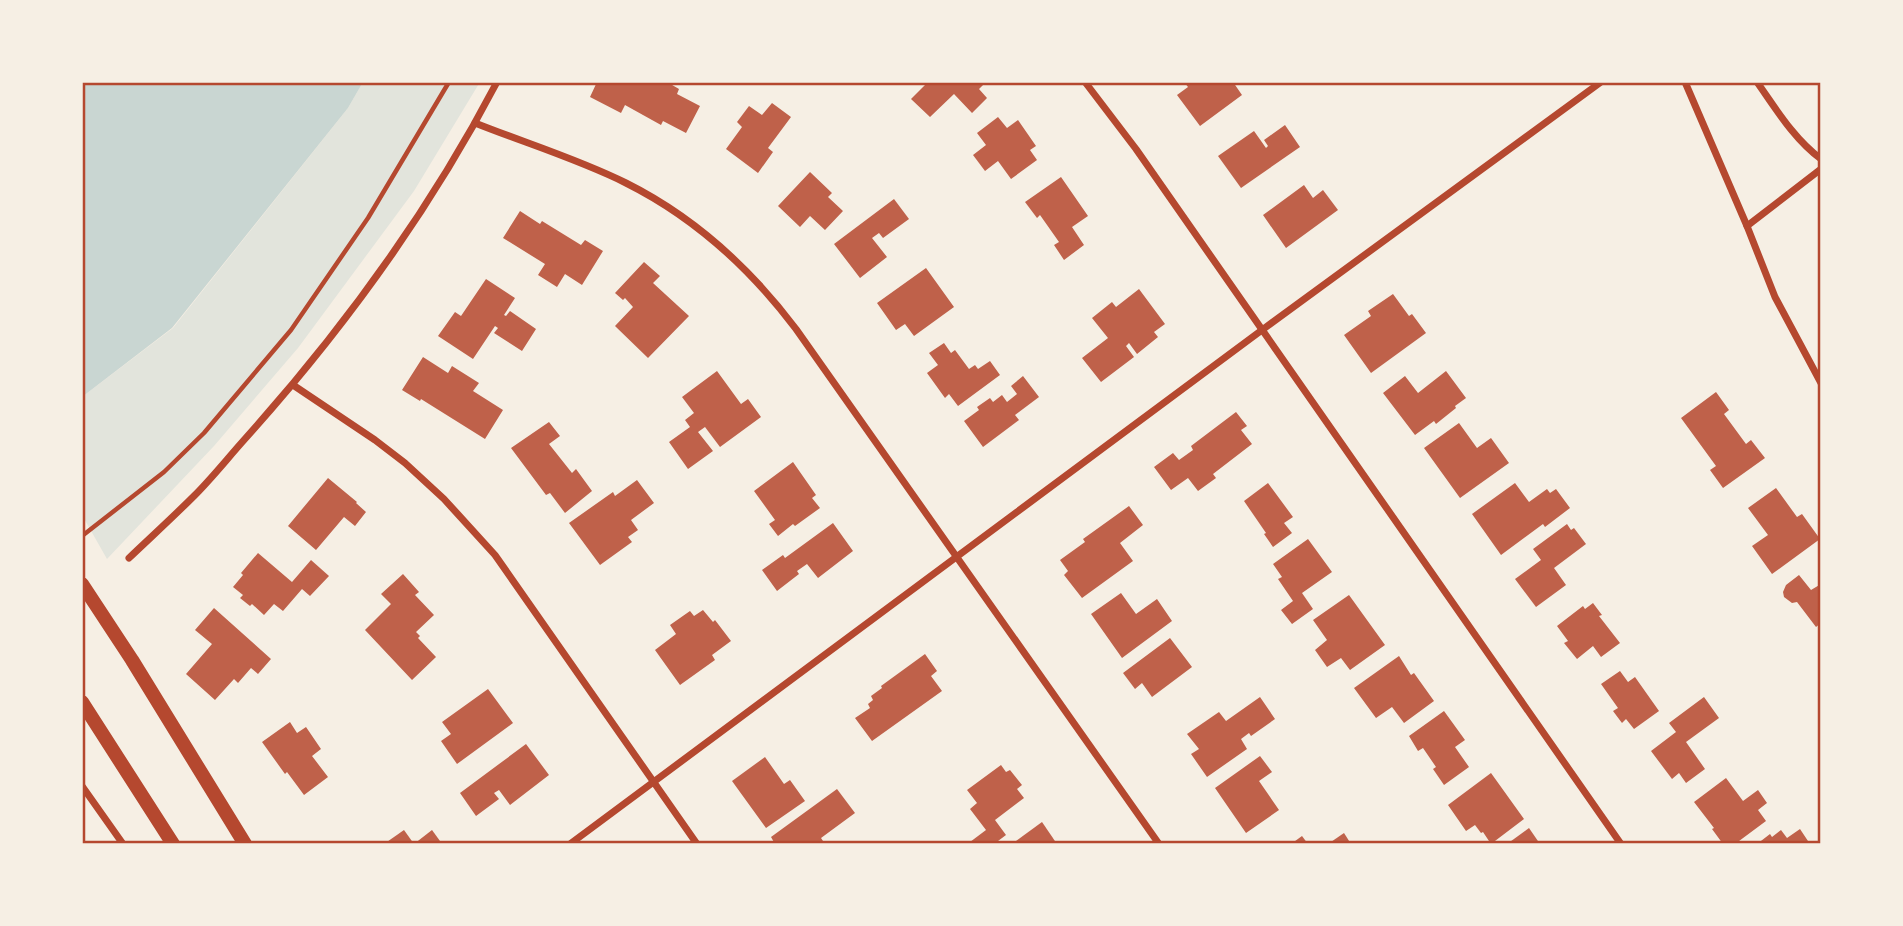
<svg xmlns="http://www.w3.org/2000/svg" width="1903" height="926" font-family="'Source Serif 4',serif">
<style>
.green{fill:#e2e4dc}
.water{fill:#c9d6d2}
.building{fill:#bf614a}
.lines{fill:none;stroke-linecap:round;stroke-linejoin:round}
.path{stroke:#b5482f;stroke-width:4.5}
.minor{stroke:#b5482f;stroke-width:7}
.secondary{stroke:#b5482f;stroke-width:14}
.neatline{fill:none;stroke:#b5482f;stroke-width:2.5}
</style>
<rect width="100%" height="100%" fill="#f6efe4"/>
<path class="green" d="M363 82H480L414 191 298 348 214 446 107 559 82 515V397L173 328 348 108Z"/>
<path class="water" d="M82 82H363L348 108 172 328 82 397Z"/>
<g class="building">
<path d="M597 82H667L679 89 677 94 700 106 686 133 663 121 661 125 625 105 621 113 590 97Z"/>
<path d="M928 82H986L979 89 987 98 972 113 954 94 930 117 911 99Z"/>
<path d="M1184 82H1233L1242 95 1200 126 1177 95 1188 87Z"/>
<path d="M772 103 791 117 768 148 773 152 758 173 726 149 742 127 737 122 749 106 762 115Z"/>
<path d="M998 117 1007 128 1018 120 1036 146 1030 150 1037 160 1011 179 998 161 985 171 973 155 986 145 977 133Z"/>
<path d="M1285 125 1300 147 1241 188 1218 156 1254 131 1266 148 1268 146 1264 140Z"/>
<path d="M810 172 832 193 828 197 843 211 825 230 810 216 800 227 778 206Z"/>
<path d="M1061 177 1088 216 1072 227 1084 245 1064 260 1054 245 1059 242 1040 215 1037 218 1025 202Z"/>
<path d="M1304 185 1313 198 1323 190 1338 210 1286 248 1263 215Z"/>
<path d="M894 199 909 219 883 238 879 233 872 238 887 257 860 278 834 244Z"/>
<path d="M520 211 540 224 542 221 581 245 585 240 603 251 582 285 565 274 557 287 538 275 545 264 503 238Z"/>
<path d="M644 262 660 276 653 283 689 316 648 358 615 326 633 307 625 298 623 300 615 293Z"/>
<path d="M926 268 954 307 914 336 905 324 896 330 877 303Z"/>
<path d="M486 279 515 298 504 315 506 316 510 311 536 329 522 351 494 333 498 328 495 326 473 359 438 336 455 312 461 316Z"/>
<path d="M1139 289 1165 324 1154 332 1158 337 1137 354 1129 343 1126 346 1134 357 1101 382 1082 358 1108 338 1092 318 1112 302 1116 307Z"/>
<path d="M1393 294 1409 316 1412 314 1426 333 1371 373 1344 335 1371 316 1368 311Z"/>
<path d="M944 343 951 353 955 350 969 369 975 365 978 369 990 361 1000 375 958 406 949 394 945 398 927 373 938 365 929 353Z"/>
<path d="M423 357 448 373 452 366 479 383 473 391 503 410 485 439 421 399 420 401 402 390Z"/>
<path d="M717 371 741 404 748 399 761 417 720 447 705 427 698 432 713 451 688 469 669 442 690 427 685 420 694 413 682 397Z"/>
<path d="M1446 371 1466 398 1455 406 1456 408 1436 424 1434 421 1415 435 1383 393 1405 376 1418 393Z"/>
<path d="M1023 376 1039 397 1015 415 1019 420 983 447 964 421 979 410 977 407 990 398 993 402 1002 395 1007 402 1017 394 1011 386Z"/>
<path d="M1716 392 1729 410 1724 414 1746 444 1751 440 1765 458 1723 488 1710 470 1716 466 1681 418Z"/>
<path d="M1236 412 1247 426 1241 430 1252 444 1213 474 1216 478 1198 491 1188 478 1171 490 1154 467 1173 453 1179 460 1193 450 1191 446Z"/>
<path d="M549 422 560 436 549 444 572 473 576 469 592 491 565 513 550 493 546 495 511 448Z"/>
<path d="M1459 423 1477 448 1491 438 1509 463 1460 498 1424 448Z"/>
<path d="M793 462 816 495 812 498 820 508 795 526 793 524 778 536 769 524 775 520 754 491Z"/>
<path d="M328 478 357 502 356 503 366 512 355 526 344 517 316 550 288 526Z"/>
<path d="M637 480 654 503 631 520 638 530 628 537 632 542 600 565 569 523 613 492 615 496Z"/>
<path d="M1268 483 1293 517 1284 523 1292 533 1273 547 1264 534 1266 533 1244 501Z"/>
<path d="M1515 483 1529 502 1547 489 1550 493 1556 489 1570 508 1545 527 1543 524 1501 555 1472 514Z"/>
<path d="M1776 488 1797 517 1802 514 1820 539 1772 574 1752 546 1768 535 1748 508Z"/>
<path d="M1129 506 1143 525 1120 543 1133 561 1082 598 1064 575 1068 571 1060 560 1085 542 1083 539Z"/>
<path d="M833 523 853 551 818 578 807 564 797 571 799 574 777 591 762 570 783 555 785 558Z"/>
<path d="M1567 524 1571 530 1574 528 1586 544 1554 568 1566 585 1536 607 1515 579 1541 560 1533 549Z"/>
<path d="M1308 539 1332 572 1302 593 1313 609 1292 624 1281 610 1293 601 1278 579 1282 577 1273 564Z"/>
<path d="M258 553 292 582 311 560 329 576 310 596 302 589 283 611 274 604 264 615 252 604 250 606 240 598 243 595 233 587 243 575 241 573Z"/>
<path d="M403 574 419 592 415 595 434 615 416 632 420 636 418 638 436 657 412 680 365 630 391 604 381 594Z"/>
<path d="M1799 575 1811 590 1821 584V623L1816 627 1797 602 1792 603 1784 597 1783 592 1786 585Z"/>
<path d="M1121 593 1136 614 1157 599 1172 621 1122 658 1091 614Z"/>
<path d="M1349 595 1385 645 1350 670 1341 658 1327 667 1315 650 1327 640 1313 620Z"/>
<path d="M1593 603 1602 615 1599 616 1620 643 1601 657 1593 646 1577 659 1564 643 1568 641 1557 626 1583 606 1585 609Z"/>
<path d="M214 608 271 659 258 674 251 668 238 683 234 679 215 700 186 674 212 644 195 630Z"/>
<path d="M703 610 713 622 715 620 731 641 712 655 715 660 680 685 655 650 676 634 670 625 690 611 694 616Z"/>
<path d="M1170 638 1192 667 1152 697 1142 683 1135 689 1123 673Z"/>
<path d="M925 654 937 671 931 676 942 691 872 741 855 718 870 708 868 704 873 700 871 696 882 688 881 686Z"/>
<path d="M1399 656 1411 675 1414 673 1434 701 1404 723 1392 707 1376 718 1354 688Z"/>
<path d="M1620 671 1628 682 1635 677 1659 711 1634 729 1626 719 1622 723 1613 711 1618 708 1601 684Z"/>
<path d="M488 689 513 723 457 764 441 741 451 734 442 722Z"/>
<path d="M1260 697 1275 719 1251 736 1249 733 1241 739 1247 749 1207 777 1191 754 1199 749 1187 734 1219 712 1226 721Z"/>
<path d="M1704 697 1719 718 1686 742 1705 769 1686 783 1679 773 1672 779 1651 751 1676 732 1669 723Z"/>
<path d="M1444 711 1465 740 1455 747 1469 767 1444 785 1433 769 1436 767 1423 748 1418 751 1409 736Z"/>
<path d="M290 722 297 733 306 727 321 749 312 756 328 777 304 795 287 772 285 774 262 742Z"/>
<path d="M526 744 549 775 510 805 499 790 494 793 499 799 476 816 460 793Z"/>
<path d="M1260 756 1272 772 1259 781 1279 810 1246 833 1215 788Z"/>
<path d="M765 757 784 784 790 780 805 801 766 828 732 781Z"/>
<path d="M1001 765 1006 772 1010 770 1022 785 1017 789 1024 798 995 820 1006 835 994 844H972L970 842 986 830 970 809 977 803 967 790Z"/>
<path d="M1491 773 1524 819 1491 844 1483 832 1481 833 1475 825 1466 831 1448 805Z"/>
<path d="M1726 778 1743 801 1758 790 1767 803 1758 810 1766 821 1735 844H1723L1712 829 1714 828 1694 802Z"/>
<path d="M837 789 855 813 821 838 825 844H775L771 837Z"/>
<path d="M1042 822 1057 844H1012Z"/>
<path d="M1529 828 1540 844H1507Z"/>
<path d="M1800 829 1810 844H1757L1770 834 1772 837 1781 830 1787 838Z"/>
<path d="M404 830 414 844H384Z"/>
<path d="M432 830 440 841 436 844H414Z"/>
<path d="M1344 833 1351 844H1328Z"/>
<path d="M1302 836 1308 844H1291Z"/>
</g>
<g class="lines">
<path class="path" d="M82 536 164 472 204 433 291 330 368 218 449 82"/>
<g class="minor">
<path d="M1085 82 1136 149 1621 844"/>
<path d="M1685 82 1747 226 1775 297 1821 383"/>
<path d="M1757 82C1776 109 1794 139 1821 159"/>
<path d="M475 123C525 143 578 159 626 183 694 217 750 268 796 329L1159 844"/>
<path d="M1747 226 1821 169"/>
<path d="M293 385 375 440 405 463 444 499 495 555 697 844"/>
<path d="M129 558C151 537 173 517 194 496 212 478 227 459 244 440 342 331 429 212 497 82"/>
<path d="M82 786 123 844"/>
<path d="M570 844 1262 330 1601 82"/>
</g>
<g class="secondary">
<path d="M82 584 132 660 245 844"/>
<path d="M82 702 173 844"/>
</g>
</g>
<rect width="1903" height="926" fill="none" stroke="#f6efe4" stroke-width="168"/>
<rect x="84" y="84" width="1735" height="758" class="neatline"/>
</svg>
